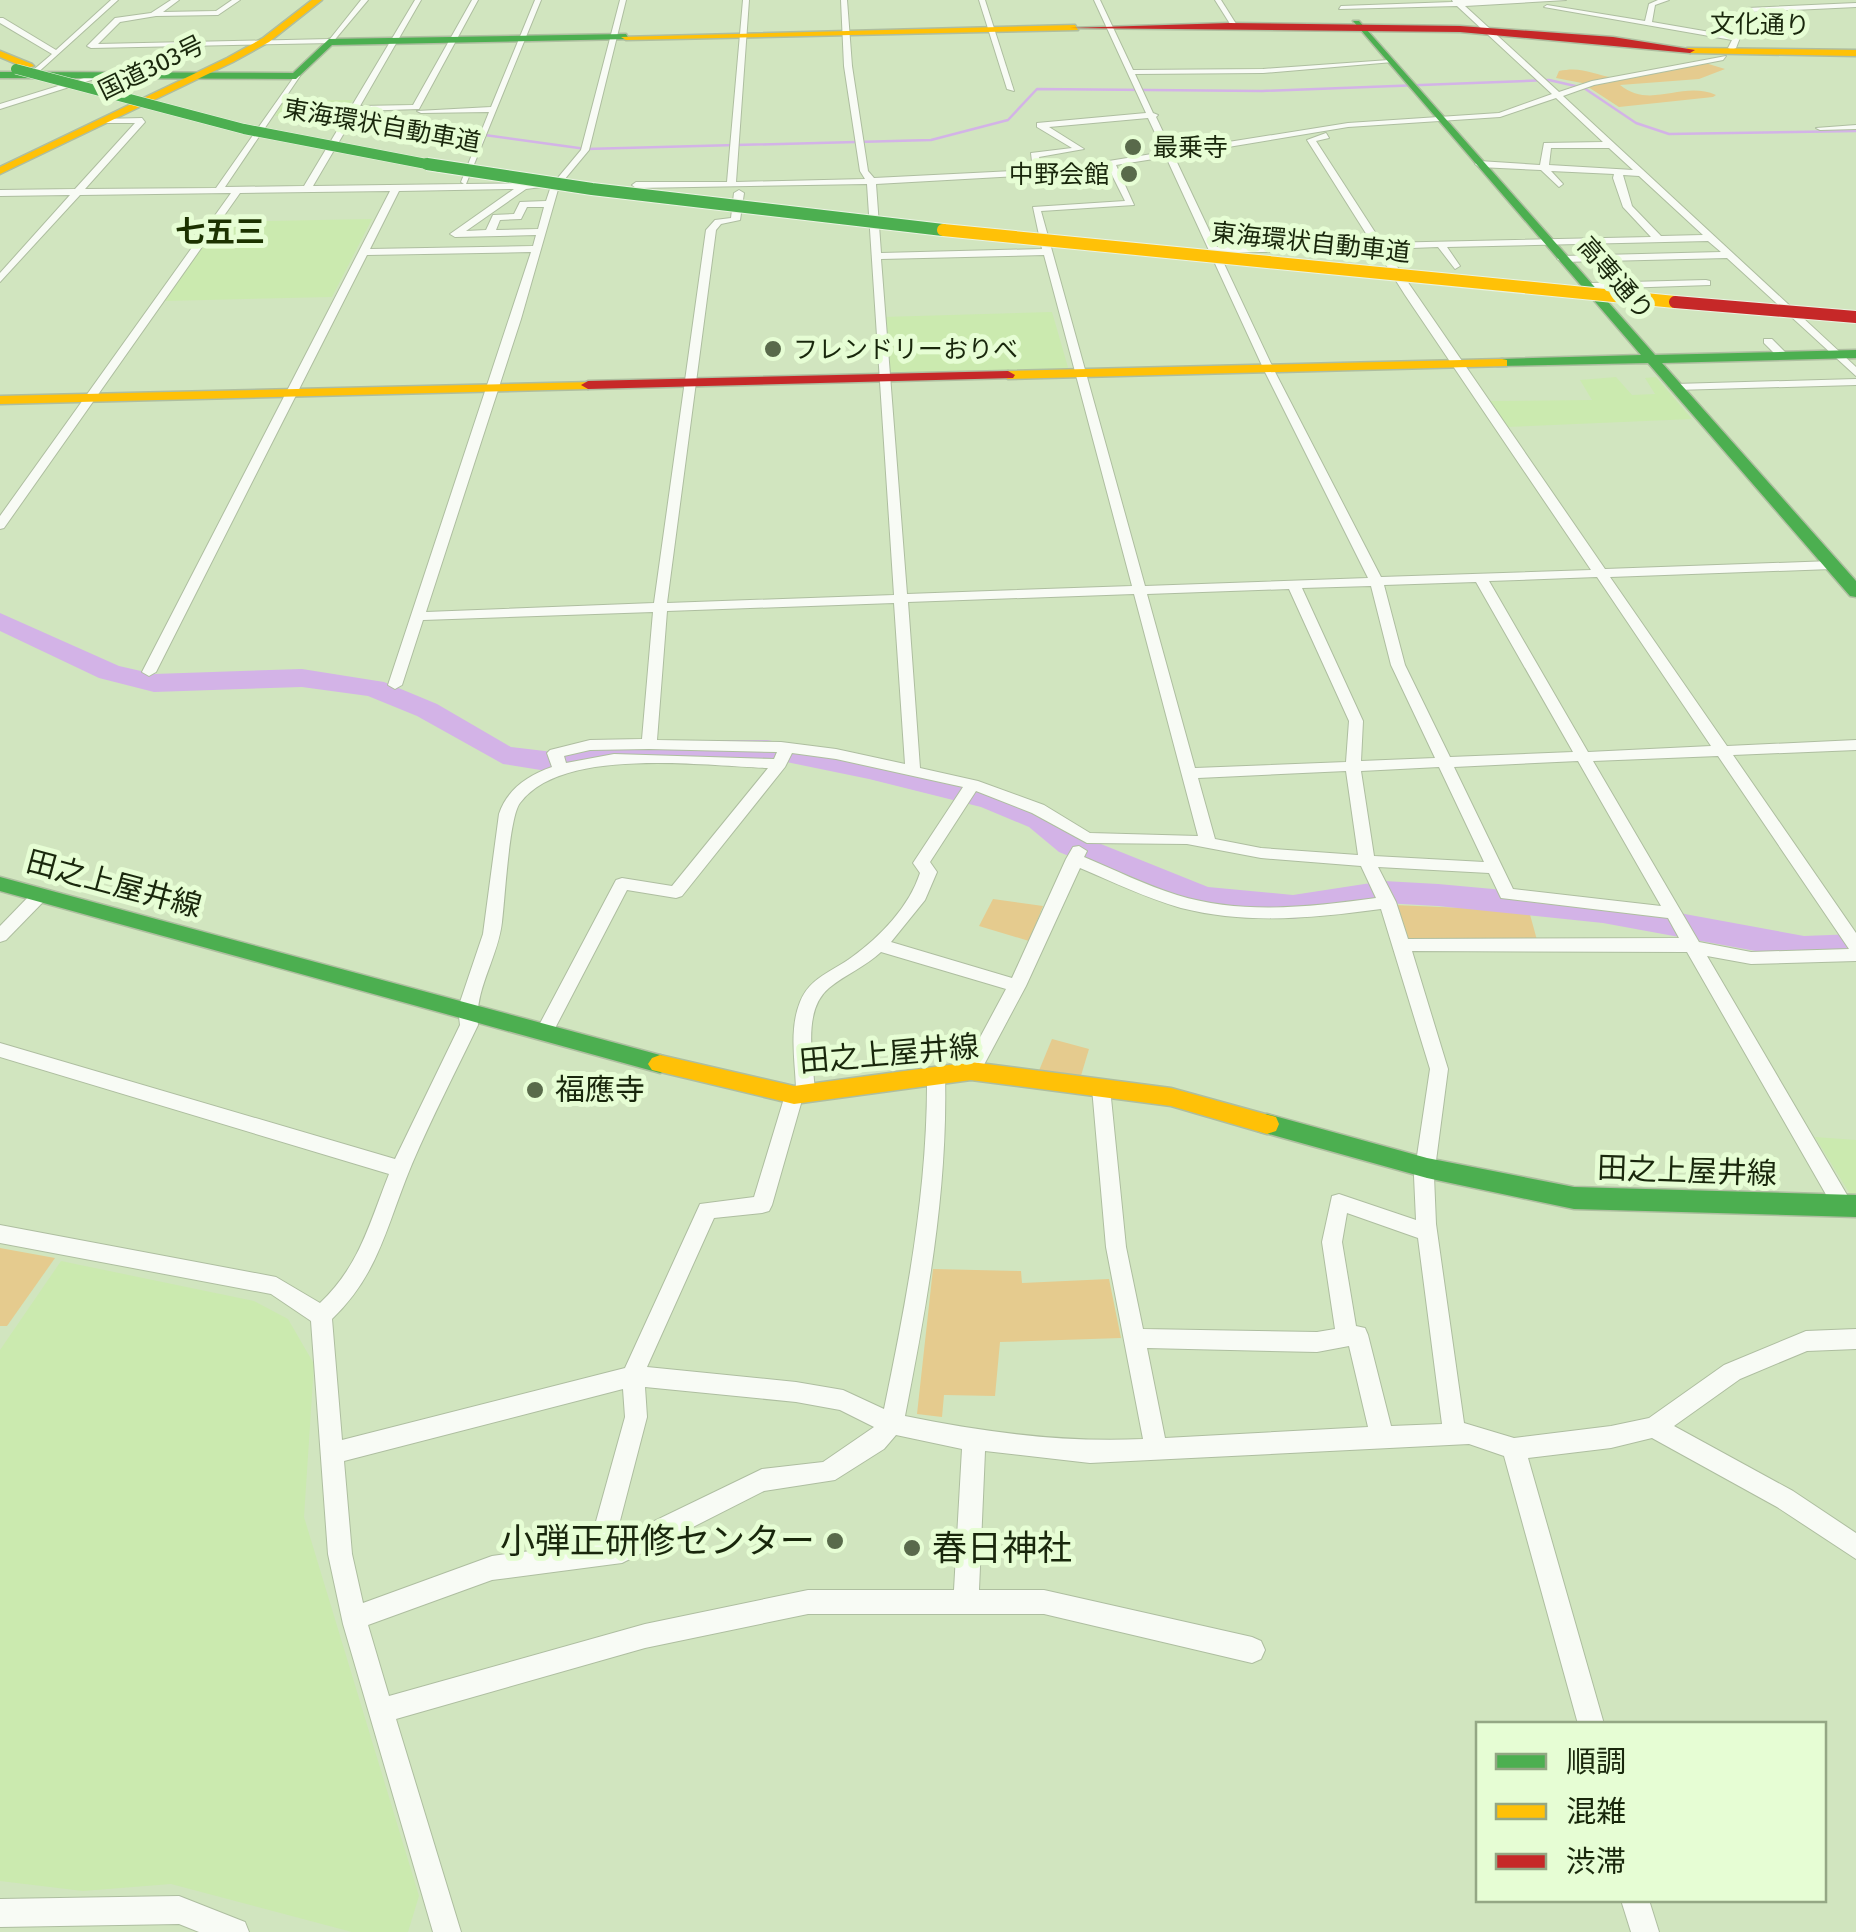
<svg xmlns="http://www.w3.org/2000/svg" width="1856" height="1932" font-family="'Fira Sans','Noto Sans JP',sans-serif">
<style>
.built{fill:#cbeaaf}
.green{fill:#e5cb8e}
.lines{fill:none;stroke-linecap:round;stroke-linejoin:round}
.stream{stroke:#d3b3e7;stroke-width:2.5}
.river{fill:#d3b3e7;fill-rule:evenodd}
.street-casing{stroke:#aebea0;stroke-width:2}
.fast-casing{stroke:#aebea0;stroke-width:3}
.slow-casing{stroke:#aebea0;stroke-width:3}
.jam-casing{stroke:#aebea0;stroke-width:3}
.street{fill:#f8fbf5;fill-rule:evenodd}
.fast{fill:#4caf50;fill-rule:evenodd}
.slow{fill:#ffc107;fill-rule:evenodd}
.jam{fill:#c62828;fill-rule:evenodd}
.fast-bridge-far1-casing{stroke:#eaf3e2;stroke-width:11;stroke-linecap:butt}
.fast-bridge-casing{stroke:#eaf3e2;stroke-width:14;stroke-linecap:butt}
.slow-bridge-casing{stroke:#eaf3e2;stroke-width:14;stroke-linecap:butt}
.jam-bridge-casing{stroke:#eaf3e2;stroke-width:14;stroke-linecap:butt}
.fast-bridge-far1{stroke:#4caf50;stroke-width:10}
.fast-bridge{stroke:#4caf50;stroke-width:12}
.slow-bridge{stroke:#ffc107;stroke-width:12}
.jam-bridge{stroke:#c62828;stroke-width:12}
.poi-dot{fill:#596a4b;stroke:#e6fdd4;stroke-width:4}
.labels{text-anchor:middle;stroke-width:10;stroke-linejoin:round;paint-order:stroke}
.far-street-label{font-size:25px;fill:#19270c;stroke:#e6fdd4}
.far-poi-label{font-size:25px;fill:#19270c;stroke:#e6fdd4;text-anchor:start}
.far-quarter-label{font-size:30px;font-weight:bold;fill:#1c3200;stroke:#e6fdd4}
.street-label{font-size:30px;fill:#19270c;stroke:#e6fdd4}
.poi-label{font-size:30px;fill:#19270c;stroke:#e6fdd4;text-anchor:start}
.near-poi-label{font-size:35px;fill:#19270c;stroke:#e6fdd4;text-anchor:end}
</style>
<rect width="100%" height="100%" fill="#d1e5bf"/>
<g class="built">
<path d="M353 100 342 115 275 116 284 101Z"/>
<path d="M372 219 332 297 165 301 219 222Z"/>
<path d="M1052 312 1069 371 889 376 883 317Z"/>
<path d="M1616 377 1632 395 1655 394 1645 378 1656 377 1692 419 1507 427 1490 401 1592 400 1580 380Z"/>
<path d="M1815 1137 1856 1140V1195L1850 1194Z"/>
<path d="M61 1261 254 1301 288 1319 314 1364 304 1517 419 1896 408 1932H352L171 1884 83 1891 0 1881V1350Z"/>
</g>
<g class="green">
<path d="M1702 62 1725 69 1699 79 1620 85C1651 110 1682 80 1716 95L1713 97 1619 107 1582 83 1556 78 1559 71C1581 66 1593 74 1614 78 1633 82 1681 66 1702 62Z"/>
<path d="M993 899 1043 906 1029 941 979 926Z"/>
<path d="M1394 905 1529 911 1537 940H1406Z"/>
<path d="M1052 1039 1089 1049 1080 1079 1038 1073Z"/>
<path d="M0 1248 55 1258 7 1326H0Z"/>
<path d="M933 1269 1021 1271 1022 1283 1109 1279 1121 1338 1000 1342 995 1396 944 1395 942 1417 917 1414Z"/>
</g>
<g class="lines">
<path class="stream" d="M354 117 586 149 931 140 1008 120 1037 89 1262 91 1549 80 1584 88 1636 123 1669 134 1856 131"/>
<path class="river" d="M0 613 119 666 154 674 302 669 384 682 437 704 511 747 553 752 628 741 767 740 869 759 1002 793 1051 813 1081 836 1208 887 1293 895 1384 881 1438 884 1603 899 1804 936 1856 934V958L1804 960 1603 923 1438 906 1384 903 1293 919H1257L1202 910 1059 852 1029 827 981 807 869 779 767 758 628 759 553 772 503 764 417 716 368 696 302 687 154 692 99 678 0 631Z"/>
<g class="street-casing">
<g id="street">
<path d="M111 0H118L34 76 31 72 52 54 0 23V18H3L56 50Z"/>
<path d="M171 0H179L163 12 216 11 232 0H240L218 15 156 16 120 22 98 44 330 39 361 0H368L332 43 91 48 87 46 115 18 151 13Z"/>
<path d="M415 0H421L360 106 413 105 472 0H478L419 109 357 111 313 186 464 184 461 182 489 112 421 113 417 111 491 107 535 0H541L466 184 545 183 549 186 526 189 466 231 486 230 493 215 514 214 520 202 546 201 551 186 581 150 620 0H626L589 150 559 186 521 319 426 612 654 603 706 230 715 220 731 218 734 193 739 190 744 193 740 220 721 224 716 230 667 603 894 595 867 184 636 188 632 185 636 182H727L743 0H749L736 182 865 179 860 171 844 66 841 0H847L852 66 868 171 874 178 1033 170 1031 153 1072 148 1037 127V123L1146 113 1094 0H1100L1133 70 1263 69 1389 60 1393 62 1263 73 1135 74 1153 113 1158 115 1156 117 1172 151 1348 123 1499 113 1552 94 1457 6 1339 9 1341 6 1453 2 1452 0H1566L1465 6 1559 92 1592 81 1726 56 1723 60 1594 85 1563 96 1856 367V376L1727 258 1562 262 1557 259 1562 256 1721 252 1708 241 1447 247 1460 266 1455 269 1438 247 1385 249 1605 569 1832 561 1839 565 1832 569 1610 577 1727 746 1856 740V750L1733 755 1856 933V961L1751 964 1707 956 1850 1200 1853 1206 1850 1212 1843 1214 1836 1212 1687 952 1412 951 1448 1069 1434 1176 1436 1224 1464 1423 1514 1438 1611 1426 1649 1418 1724 1365 1806 1331 1856 1329V1349L1807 1351 1740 1379 1674 1426 1793 1491 1856 1533V1559L1777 1507 1652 1438 1611 1448 1528 1458 1604 1724H1578L1504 1456 1469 1444 1090 1463 985 1451 979 1590H1044L1252 1637 1261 1641 1265 1650 1261 1659 1252 1663 1044 1614H808L645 1648 396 1719 461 1932H433L343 1624 328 1554 311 1321 271 1294 0 1243V1225L276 1277 320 1303C360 1265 369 1224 389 1174L0 1057V1043L395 1159 460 1025 458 1008 483 934 499 814C507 789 529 775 552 767L547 753 550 750 590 740 642 739 653 612 423 620 402 685 395 689 388 685 531 252 367 255 156 672 149 676 142 672 390 191 240 193 4 528 0 529V516L231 193 80 195 0 282V273L70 195 0 196V190L75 189 135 123H104L101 119 142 118 145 122 85 189 216 188 296 74 300 76 225 187 304 186ZM1556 98 1603 142 1544 143 1540 165 1479 161 1475 164 1479 167 1541 170 1559 187 1563 184 1551 171 1614 174 1613 178 1623 207 1651 237 1382 243 1316 141 1329 138 1326 133 1307 140 1372 243 1217 247 1174 156 1348 127 1500 117ZM1148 118 1164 152 1072 167 1042 169 1039 157 1084 149 1049 127ZM1551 148H1609L1633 170 1549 165ZM1166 157 1264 370 1368 578 1145 586 1041 211 1134 205 1116 165ZM1108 167 1125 201 1033 207 1042 249 881 253 876 184 1072 173ZM1623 175 1639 176 1703 235 1661 236 1632 206ZM514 189 450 234 455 237 536 235 533 246 370 249 399 191ZM527 207H544L538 229 496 230 500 220 521 219ZM1376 249 1405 295 1591 570 1381 577 1274 370 1219 253ZM1044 255 1132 586 907 594 881 259ZM1597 577 1711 746 1588 752 1489 581ZM1476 582 1573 752 1450 757 1405 665 1384 585ZM1371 586 1391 665 1435 758 1361 761 1363 721 1302 588ZM1289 589 1349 721 1346 762 1195 768 1147 594ZM1134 594 1198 836 1090 833 1044 805 978 781 920 768 908 602ZM894 603 905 764 836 749 781 742 657 740 667 611ZM649 749 777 752 774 759 614 754 566 763 564 756 590 750ZM792 753 836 759 963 787 913 863 920 873C909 907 880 937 852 957 832 972 810 977 800 1002 789 1029 795 1061 796 1088L787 1090 785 1095 754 1197 700 1204 625 1368 342 1440 332 1319C380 1273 387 1223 412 1164 432 1117 456 1071 478 1025 474 990 498 958 502 922 505 900 509 817 520 803 562 746 704 766 768 768L672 886 622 878 616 880 536 1031 539 1036H551L627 890 676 898 682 896 785 767ZM1718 756 1849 949 1751 952 1699 942 1593 761ZM1578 761 1661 906 1513 889 1454 767ZM1439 767 1484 862 1374 856 1361 771ZM1346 771 1358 855 1261 848 1215 839 1198 778ZM976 791 1032 813 1087 843 1187 844 1261 858 1361 866 1376 898C1310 907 1242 915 1177 895 1145 885 1115 870 1084 857L1087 851 1079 846 1073 847 1066 859 1012 978 891 942 925 900 937 872 930 862ZM1378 867 1489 873 1501 898 1668 918 1679 938 1408 939 1396 902ZM1080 868C1113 882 1146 898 1181 908 1247 925 1314 918 1381 909L1430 1069 1414 1176 1416 1220 1339 1194 1332 1196 1322 1242 1335 1329 1317 1332 1143 1329 1126 1247 1110 1088 1108 1083H1094L1092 1088 1106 1247 1143 1439C1063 1443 983 1432 905 1416 927 1303 948 1191 945 1075L943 1070H929L927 1075C928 1189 907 1298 884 1409L843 1390 796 1382 647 1367 714 1218 762 1213 769 1211 772 1205 802 1100 813 1099 815 1094C814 1063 801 1011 829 988 846 974 865 967 881 952L1006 989 962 1071 964 1076H978L1026 986ZM1347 1213 1418 1238 1442 1424 1391 1426 1368 1335 1365 1328 1356 1326 1342 1242ZM1349 1346 1368 1427 1165 1438 1147 1348 1317 1352ZM645 1387 796 1402 840 1410 874 1427 823 1462 762 1469 615 1540 647 1417ZM623 1389 625 1417 590 1543 492 1556 363 1603 352 1554 344 1461ZM896 1435 962 1449 954 1590H808L645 1624 389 1696 368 1625 492 1580 622 1563 764 1491 835 1480 884 1449Z"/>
<path d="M979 0H985L1014 91 1007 89Z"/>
<path d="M1215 0H1221L1238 27H1232Z"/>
<path d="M1658 0H1669L1655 5 1652 22 1733 36 1744 10 1747 8 1856 3V7L1750 12 1736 48 1732 50 1728 48 1732 40 1544 7 1547 5 1645 21 1649 4Z"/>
<path d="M100 73 107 75 0 109V104Z"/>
<path d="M1856 125V129L1820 130 1816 128Z"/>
<path d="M1706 280 1710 281V285L1591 289 1586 286 1591 283Z"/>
<path d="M1764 339H1772L1787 354V358H1779L1764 343Z"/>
<path d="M1856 379V385L1675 390 1669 387 1675 384Z"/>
<path d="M40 889 48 895 46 899 6 940 0 942V926L34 891Z"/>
<path d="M179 1896 245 1922 249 1932H199L179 1924 0 1927V1899Z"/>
<path d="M1621 1900H1649L1659 1932H1631Z"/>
</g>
</g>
<g class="fast-casing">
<g id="fast">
<path d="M1353 21H1359L1655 355 1856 350V358L1662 363 1856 581V597L1850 596 1648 363 1497 366V360L1502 359 1641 355Z"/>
<path d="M626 34 629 39 332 45 296 79 0 78V72L293 73 329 39Z"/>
<path d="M0 877 660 1055 668 1058 672 1064 668 1070 660 1073 0 891Z"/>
<path d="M1267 1114 1427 1158 1574 1187 1856 1195V1217L1574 1209 1427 1178 1258 1131 1255 1124 1258 1117Z"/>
</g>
</g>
<g class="slow-casing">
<g id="slow">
<path d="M312 0H322L269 42 233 62 0 174V167L227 58 263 38Z"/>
<path d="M1075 25 1078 30 626 40 621 37Z"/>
<path d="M1687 48 1856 50V56L1690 53Z"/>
<path d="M0 51 32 64 34 66 26 68 0 57Z"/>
<path d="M1502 359 1507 360V366L1008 379 1001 375 1008 371Z"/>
<path d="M593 382 595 385 588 389 0 404V396Z"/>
<path d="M660 1055 794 1086 971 1062 1171 1088 1276 1117 1279 1124 1276 1131 1267 1134 1171 1106 971 1080 794 1104 652 1070 648 1064 652 1058Z"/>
</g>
</g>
<g class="jam-casing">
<g id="jam">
<path d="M1229 23 1460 26 1613 37 1695 50 1690 53 1460 32 1070 28Z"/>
<path d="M1008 371 1015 375 1013 378 588 389 581 385 588 381Z"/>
</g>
</g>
<use href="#street" class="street"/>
<use href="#fast" class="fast"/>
<use href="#slow" class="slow"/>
<use href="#jam" class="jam"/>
<g class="fast-bridge-far1-casing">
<path id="fast-bridge-far1" d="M16 69 244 129 442 167"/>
</g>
<g class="fast-bridge-casing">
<path id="fast-bridge" d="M427 164 592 189 943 230"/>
</g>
<g class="slow-bridge-casing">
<path id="slow-bridge" d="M943 230 1675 302"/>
</g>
<g class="jam-bridge-casing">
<path id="jam-bridge" d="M1675 302 1856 317"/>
</g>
<use href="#fast-bridge-far1" class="fast-bridge-far1"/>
<use href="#fast-bridge" class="fast-bridge"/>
<use href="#slow-bridge" class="slow-bridge"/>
<use href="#jam-bridge" class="jam-bridge"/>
</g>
<g class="poi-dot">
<circle cx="1133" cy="147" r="10"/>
<circle cx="1129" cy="174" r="10"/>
<circle cx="773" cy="349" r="10"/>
<circle cx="535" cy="1090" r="10"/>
<circle cx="835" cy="1541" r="10"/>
<circle cx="912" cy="1548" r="10"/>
</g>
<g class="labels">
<g class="far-street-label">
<text transform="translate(1760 24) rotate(1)" y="9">文化通り</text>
<text transform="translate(151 67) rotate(-26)" y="9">国道303号</text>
<text transform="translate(382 125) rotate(10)" y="9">東海環状自動車道</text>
<text transform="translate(1311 242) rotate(6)" y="9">東海環状自動車道</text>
<text transform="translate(1616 278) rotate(49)" y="9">高専通り</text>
</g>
<g class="far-poi-label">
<text x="1153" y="156">最乗寺</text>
<text x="1109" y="183" text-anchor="end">中野会館</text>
<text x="793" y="358">フレンドリーおりべ</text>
</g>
<g class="far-quarter-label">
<text x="220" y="242">七五三</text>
</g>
<g class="street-label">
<text transform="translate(114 884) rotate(15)" y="10">田之上屋井線</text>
<text transform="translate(889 1054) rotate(-5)" y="10">田之上屋井線</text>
<text transform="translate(1687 1171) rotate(2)" y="10">田之上屋井線</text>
</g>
<g class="poi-label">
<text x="555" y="1100">福應寺</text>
</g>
<g class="near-poi-label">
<text x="815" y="1553">小弾正研修センター</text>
<text x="932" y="1560" text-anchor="start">春日神社</text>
</g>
</g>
<rect x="1476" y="1722" width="350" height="180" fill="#e6fdd4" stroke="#94a784" stroke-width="2.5"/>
<rect x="1496" y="1754" width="50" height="15" fill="#4caf50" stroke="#94a784" stroke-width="2.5"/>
<text x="1566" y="1772" font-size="30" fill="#19270c">順調</text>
<rect x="1496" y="1804" width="50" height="15" fill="#ffc107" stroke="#94a784" stroke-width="2.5"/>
<text x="1566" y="1822" font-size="30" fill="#19270c">混雑</text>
<rect x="1496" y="1854" width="50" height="15" fill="#c62828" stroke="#94a784" stroke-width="2.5"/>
<text x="1566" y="1872" font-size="30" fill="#19270c">渋滞</text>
</svg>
